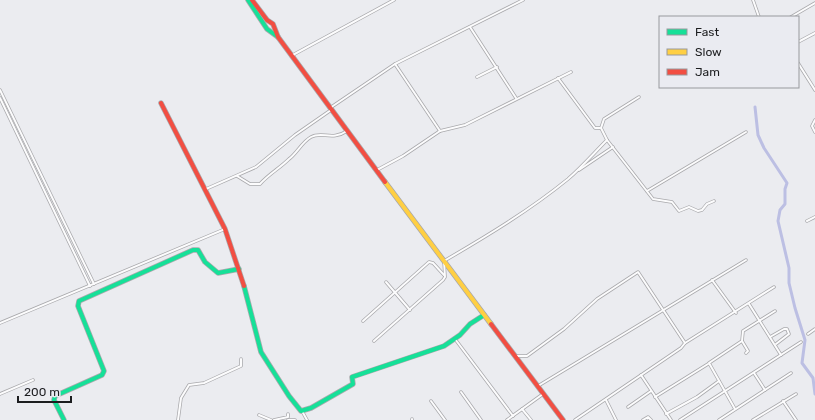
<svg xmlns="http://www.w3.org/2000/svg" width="815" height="420" font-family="Rubik,sans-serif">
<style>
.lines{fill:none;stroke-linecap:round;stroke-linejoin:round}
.river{stroke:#bcbfe3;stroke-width:3}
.street-casing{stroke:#a9a9ac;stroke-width:3.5}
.fast-casing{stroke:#a9a9ac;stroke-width:5.5}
.slow-casing{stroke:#a9a9ac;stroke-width:5.5}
.jam-casing{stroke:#a9a9ac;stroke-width:5.5}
.street{stroke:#fcfcfd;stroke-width:2}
.fast{stroke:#16e098;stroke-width:4}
.slow{stroke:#ffcf43;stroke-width:4}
.jam{stroke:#f24e42;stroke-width:4}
</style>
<rect width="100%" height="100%" fill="#ebecf0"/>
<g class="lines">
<path class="river" d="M755 107 758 135 764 148 787 183 785 189V204L780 210 778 221 789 268V283L795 308 805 340 802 363 813 378 815 394"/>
<g class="street-casing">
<g id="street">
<path d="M753 0 759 17"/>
<path d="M791 17 815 3"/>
<path d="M470 27 516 98"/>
<path d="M798 42 815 33"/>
<path d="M291 56 394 0"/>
<path d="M798 63 815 90"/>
<path d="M395 64 440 131"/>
<path d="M477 77 497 67"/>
<path d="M558 78 595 128H600"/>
<path d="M0 90 94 284"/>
<path d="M639 97 604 119 601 128 607 140 653 199 672 202 679 211 689 207 698 211 702 210 707 204 714 201"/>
<path d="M0 98 90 286"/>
<path d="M330 108 395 64 523 0"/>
<path d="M815 120 812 126 815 132"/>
<path d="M377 170 403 156 440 131 465 125 571 72"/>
<path d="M579 170 613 147"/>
<path d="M237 176 250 184H260C269 174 280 168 289 159 297 153 302 142 311 137 322 131 332 141 347 131"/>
<path d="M206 189 256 167 295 135 331 110"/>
<path d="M647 191 746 132"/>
<path d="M807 221 815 217"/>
<path d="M712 280 736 313"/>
<path d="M386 282 410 310"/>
<path d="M749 304 781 355"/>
<path d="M363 321 429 262 433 263 444 275"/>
<path d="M0 323 225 229"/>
<path d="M808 334 815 329"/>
<path d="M770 337 784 329H787L789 334 776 344"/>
<path d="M455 339 513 416"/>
<path d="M374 341 443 280 445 277 444 261C487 236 530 210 568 179 582 167 594 153 607 140"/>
<path d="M742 341 748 351 746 353"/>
<path d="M516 356H527L564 329 597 299 638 272 685 343"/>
<path d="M754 373 765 390"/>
<path d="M641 375 671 420"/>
<path d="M538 386 746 260"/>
<path d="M461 392 481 420"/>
<path d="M0 394 33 380"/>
<path d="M655 397 708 364"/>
<path d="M606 400 616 420"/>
<path d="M431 401 445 420"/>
<path d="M783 401 796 420"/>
<path d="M628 407 651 391"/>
<path d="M522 409 531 420"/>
<path d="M735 409 709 363 742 341 743 331 775 311"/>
<path d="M302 411 307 420"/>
<path d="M666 414 697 397 719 381"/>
<path d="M259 415 271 420"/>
<path d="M412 419V420"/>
<path d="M178 420 181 398 189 385 204 383 241 366V359"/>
<path d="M274 420 288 417V414"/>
<path d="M288 420H295"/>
<path d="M507 420 543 394"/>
<path d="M575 420 681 348 685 343 774 287"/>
<path d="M643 420 648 417 651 420"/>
<path d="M680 420 801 342"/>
<path d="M719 420 791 373"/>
<path d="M753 420 796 394"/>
</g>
</g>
<g class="fast-casing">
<g id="fast">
<path d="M248 0 267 29 278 37"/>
<path d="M244 286 261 352 289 396 301 411 311 408 353 384 352 377 444 346 460 335 470 324 484 315"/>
<path d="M64 420 54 400 55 396 102 375 104 371 78 306 79 301 193 250H198L205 262 218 273 239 269"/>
</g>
</g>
<g class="slow-casing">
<path id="slow" d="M385 182 491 324"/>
</g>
<g class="jam-casing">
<g id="jam">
<path d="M252 0 267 20 273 24 278 37 385 182"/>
<path d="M161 103 225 229 244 286"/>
<path d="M491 324 563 420"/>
</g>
</g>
<use href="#street" class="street"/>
<use href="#fast" class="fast"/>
<use href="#slow" class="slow"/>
<use href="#jam" class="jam"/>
</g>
<rect x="659" y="16" width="140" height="72" fill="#eaebf1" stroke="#98999d"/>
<rect x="667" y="29" width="20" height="6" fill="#16e098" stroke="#98999d"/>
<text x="695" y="36" font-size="12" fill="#1c1d1f">Fast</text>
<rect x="667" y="49" width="20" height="6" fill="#ffcf43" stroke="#98999d"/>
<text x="695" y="56" font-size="12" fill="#1c1d1f">Slow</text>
<rect x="667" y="69" width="20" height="6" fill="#f24e42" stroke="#98999d"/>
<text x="695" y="76" font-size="12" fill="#1c1d1f">Jam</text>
<path d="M18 396v6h53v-6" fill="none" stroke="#1c1d1f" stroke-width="2"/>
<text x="24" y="396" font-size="12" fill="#1c1d1f" stroke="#eaebf1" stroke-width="3" paint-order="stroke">200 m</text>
</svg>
